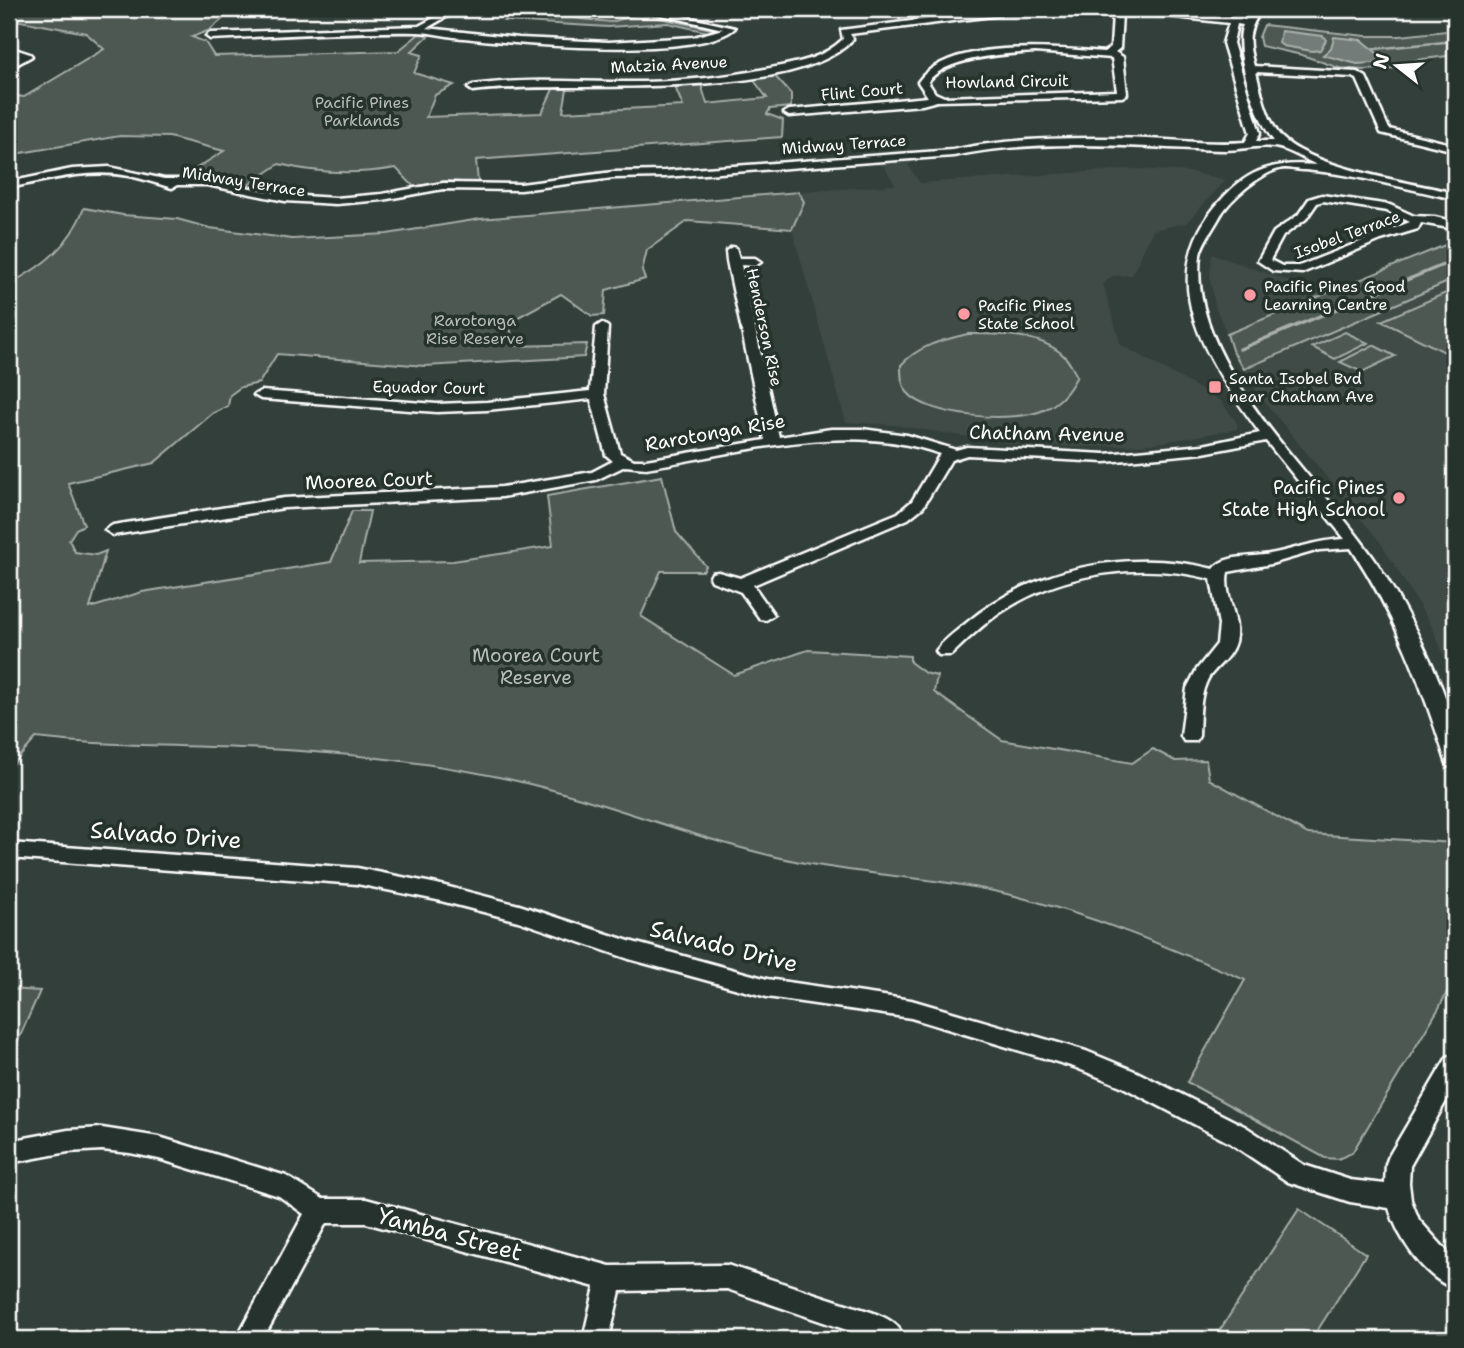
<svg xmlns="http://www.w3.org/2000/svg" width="1464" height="1348" font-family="'Shantell Sans',sans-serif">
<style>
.built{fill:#404c47}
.green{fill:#4d5853;stroke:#a6aca9;stroke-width:2}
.water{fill:#737b78;stroke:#abb0ae;stroke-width:2}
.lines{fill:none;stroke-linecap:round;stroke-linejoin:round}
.stream-far1{stroke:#abb0ae;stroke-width:2.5}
.stream{stroke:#abb0ae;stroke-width:3.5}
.minor-casing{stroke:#fff;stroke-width:5}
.minor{fill:#26332d;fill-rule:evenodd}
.poi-dot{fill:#ff9aa2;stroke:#26332d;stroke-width:2.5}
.labels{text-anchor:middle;stroke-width:7;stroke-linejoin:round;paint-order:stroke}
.far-street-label{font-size:16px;fill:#fff;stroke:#26332d}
.far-park-label{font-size:16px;fill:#b8bcba;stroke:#26332d}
.far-poi-label{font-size:16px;fill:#fff;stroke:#26332d;text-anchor:start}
.street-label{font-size:19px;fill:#fff;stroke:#26332d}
.poi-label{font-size:19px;fill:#fff;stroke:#26332d;text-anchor:end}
.park-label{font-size:19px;fill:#b8bcba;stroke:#26332d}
.near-street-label{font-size:23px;fill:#fff;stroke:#26332d}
</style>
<rect width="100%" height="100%" fill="#333f3a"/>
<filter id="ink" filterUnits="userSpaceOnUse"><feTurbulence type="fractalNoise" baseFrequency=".0143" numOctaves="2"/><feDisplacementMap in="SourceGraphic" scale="14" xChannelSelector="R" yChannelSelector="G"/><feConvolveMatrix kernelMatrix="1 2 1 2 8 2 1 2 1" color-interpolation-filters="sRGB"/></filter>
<g filter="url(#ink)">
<g class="built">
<path d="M914 161 908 165 920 183 1132 169 1190 172 1226 180 1186 223 1153 230 1132 275 1112 276 1103 284 1121 345 1220 400 1237 423V429L1151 444 1083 447 1013 444 894 425 846 422 792 229 804 202 799 192 895 185 884 166 873 164Z"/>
<path d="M1212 254 1326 294 1227 334 1215 306 1210 278Z"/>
<path d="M1455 279V681L1431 625 1381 543 1259 395 1244 369Z"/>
</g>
<g class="green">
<path d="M9 9H341L225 17 210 30 192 37 205 42 214 56 398 51 419 34 429 35 411 52 422 55 414 73 454 85 435 95 426 117 542 113 553 89H567L563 112 683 106 675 87 701 84 707 104 767 98 753 79 774 75 791 94V107L770 109 767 114 783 120 782 137 476 160 478 183 445 181 414 187 396 168C355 175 319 174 279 164L248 185 213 177 181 178 224 151 169 137 120 136 9 155V95L24 97 104 49 86 33 9 19Z"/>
<path d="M492 9H531L581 19 611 22 640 14 712 29V33L668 23 608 27 504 21 515 13Z"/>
<path d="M1264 25 1366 36H1400L1455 30V55L1416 60 1398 68 1364 70 1339 68 1302 55 1261 46 1259 37Z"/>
<path d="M799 192 804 202 792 229 688 221 647 250 642 271 645 279 606 290 604 315 592 316 561 294 509 322 514 346 587 344 584 357 425 366 277 354 259 383 241 387 230 395 228 406 213 413 154 463 68 483 84 525 76 529 69 540 75 552 96 555 106 551 90 608 142 592 331 562 352 511H370L359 563 453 561 553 546 547 496 662 476 676 532 706 566 703 571H661L641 616 734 675 808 650 910 656V662L925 673 937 676 934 692 1002 740 1132 763 1153 749 1175 761 1206 760 1209 779 1308 834 1455 843V976L1439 1008 1352 1153 1338 1159 1325 1158 1187 1082 1245 980C1168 947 1092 915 1011 895 940 877 866 876 795 861 697 841 605 800 508 779 429 762 347 753 266 749 189 745 113 747 36 738L9 769V284C44 266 70 245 84 208L123 215 177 219 210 228 292 239 387 234 480 219Z"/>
<path d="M1455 241V279L1244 369 1232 350 1227 334Z"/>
<path d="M1455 289V357L1381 321Z"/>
<path d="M1345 332 1368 343 1335 359 1312 347Z"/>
<path d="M968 334C998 334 1042 333 1065 357 1070 362 1073 370 1077 376 1069 391 1061 402 1044 410 1015 423 928 418 907 392 901 384 901 375 901 365 919 345 943 340 968 334Z"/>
<path d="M1373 345 1395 356 1362 372 1340 362Z"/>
<path d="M9 989 40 991 9 1061Z"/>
<path d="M1299 1209 1366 1254 1312 1339H1214Z"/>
</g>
<g class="water">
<path d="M1281 31 1323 36 1326 40 1320 50 1312 51 1283 46 1279 43Z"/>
<path d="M1334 37 1361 40 1388 62 1357 64 1323 55 1331 48Z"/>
</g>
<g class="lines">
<path class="stream-far1" d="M1374 49 1455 41"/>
<path class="stream" d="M1240 349 1455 260"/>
<g class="minor-casing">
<g id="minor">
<path d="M450 9H460L427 28 519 38 609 42 694 37 723 29 636 9H651L735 28C699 61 516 44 464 38 448 37 431 32 417 32 348 31 279 36 210 39L206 36 210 33 419 26Z"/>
<path d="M1005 9 1166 10 1232 18 1239 10 1243 13 1240 19 1245 20 1254 9H1263C1247 29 1247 41 1254 66L1357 72 1366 77 1389 129 1455 145V151L1381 133 1357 79 1352 77 1256 72C1261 91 1266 116 1278 133 1302 167 1414 183 1455 193V199C1405 189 1356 174 1305 170 1299 170 1290 168 1284 168 1264 170 1229 199 1219 218 1213 229 1202 243 1200 255 1187 372 1329 483 1386 577 1412 621 1444 680 1455 731 1457 742 1455 756 1455 768L1448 766 1446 761C1422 686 1395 614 1351 548L1319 550 1271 564 1228 572C1223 596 1241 618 1235 642 1231 657 1218 665 1209 677 1199 694 1200 717 1199 736L1196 741H1184L1181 736 1187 688 1197 669 1217 644 1219 625 1211 579C1141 561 1060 572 1000 613 982 625 967 640 951 655H939L936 651C943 641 954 633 964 625 1030 568 1129 548 1213 569 1224 554 1252 558 1270 554 1297 549 1317 540 1345 539L1266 441 1203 453 1105 462 967 455 951 460 923 507 908 519 753 585 774 615 766 620 760 619 741 592 712 581 710 577 712 573 718 572 740 578 898 513 912 501 940 454C848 420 740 453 646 468L625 466 596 480 502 497 284 508 113 535 105 530 113 525 284 498 502 487 592 472 613 461 606 455 591 399 487 410 437 412 261 399 254 395 261 391 437 404 487 402 590 391 596 327 602 323 608 327 604 394 620 453 634 460H646L765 440 727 261 726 251 732 247 736 248 739 258H755L761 262 755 266 741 265 779 437 831 429H862L907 435 956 450 967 447 1105 454 1203 445 1260 433C1209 363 1148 278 1222 199 1251 167 1276 162 1317 165 1306 160 1294 153 1283 149 1264 143 1244 150 1225 150 1135 148 1042 137 953 156L664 177 613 178 521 190 443 189 382 200 336 204 285 201 207 185H177L172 188C158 184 144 179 129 176 89 168 49 180 9 188V182L72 169 109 167 164 179H207L285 195 336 198 382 194 443 183 521 184 613 172 664 171 953 150C1011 137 1088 137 1148 139 1180 140 1213 145 1245 142L1250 133 1223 43 1229 23 1166 16 1122 14 1120 48 1115 52 1123 57 1127 94 1122 97 937 101 922 105 789 116 784 113 789 110 928 97 918 82C948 38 1057 48 1104 52L1111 47 1113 14H1008L850 34 853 39C796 105 559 79 473 91L468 88 473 85C530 77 586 83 643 82 684 81 726 77 765 69 793 64 823 59 843 39L841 30ZM1237 24 1243 25C1232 49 1257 121 1274 141H1256L1260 133 1233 43ZM1035 52 1112 58 1117 91 944 97 935 93 928 82C945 57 1006 54 1035 52Z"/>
<path d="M9 47 30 54 32 56 9 69V62L19 56 9 53Z"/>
<path d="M1322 195 1390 205 1414 216 1435 217 1455 222V229L1421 223 1418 229 1381 240 1302 273 1273 271 1258 261 1274 232 1298 215 1309 199ZM1323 201 1387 211 1410 222 1299 266H1282L1270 260 1283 236 1306 219 1317 203Z"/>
<path d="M9 843 357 868 437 884 519 905 629 941 767 979 911 1000 1086 1051 1137 1072 1246 1127 1304 1165 1350 1180 1385 1184 1386 1164 1389 1156 1447 1057 1455 1054V1085L1410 1166 1409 1183 1411 1200 1419 1220 1455 1260V1289C1424 1278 1398 1238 1389 1208L1350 1202 1288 1182 1230 1143 1121 1086 1074 1067 911 1018 767 997 629 959 518 921 437 900 357 884 9 858Z"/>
<path d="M102 1128 159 1137 286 1176 323 1199H366L610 1266 727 1265 874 1313C889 1319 899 1324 905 1339H873L727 1289 620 1291 609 1339H583L595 1287 366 1223H326L263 1339H236L304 1214 279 1196 159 1159 130 1153 102 1150 68 1152 9 1163V1141L68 1130Z"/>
</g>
</g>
<use href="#minor" class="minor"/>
</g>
</g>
<g class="poi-dot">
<circle cx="1250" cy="295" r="7"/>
<circle cx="964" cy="314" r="7"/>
<rect x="1208" y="380" width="14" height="14" rx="3.5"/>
<circle cx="1399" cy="498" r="7"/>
</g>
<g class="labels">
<g class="far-street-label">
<text transform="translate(669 64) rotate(-3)" y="6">Matzia Avenue</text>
<text transform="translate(1007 81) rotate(-1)" y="6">Howland Circuit</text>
<text transform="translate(862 91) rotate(-5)" y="6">Flint Court</text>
<text transform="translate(844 144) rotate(-4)" y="6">Midway Terrace</text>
<text transform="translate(244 181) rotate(9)" y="6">Midway Terrace</text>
<text transform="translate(1347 234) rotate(-20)" y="6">Isobel Terrace</text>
<text transform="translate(765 327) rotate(78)" y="6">Henderson Rise</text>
<text transform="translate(429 387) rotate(1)" y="6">Equador Court</text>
</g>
<g class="far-park-label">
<text x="362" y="108">Pacific Pines<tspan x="362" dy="18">Parklands</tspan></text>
<text x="475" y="326">Rarotonga<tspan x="475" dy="18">Rise Reserve</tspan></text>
</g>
<g class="far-poi-label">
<text x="1264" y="292">Pacific Pines Good<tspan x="1264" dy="18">Learning Centre</tspan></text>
<text x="978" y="311">Pacific Pines<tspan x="978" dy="18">State School</tspan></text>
<text x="1229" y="384">Santa Isobel Bvd<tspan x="1229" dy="18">near Chatham Ave</tspan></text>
</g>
<g class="street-label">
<text transform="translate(715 432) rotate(-10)" y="7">Rarotonga Rise</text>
<text transform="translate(1047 433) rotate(1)" y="7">Chatham Avenue</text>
<text transform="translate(369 480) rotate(-2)" y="7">Moorea Court</text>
</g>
<g class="poi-label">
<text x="1385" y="494">Pacific Pines<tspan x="1385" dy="22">State High School</tspan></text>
</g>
<g class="park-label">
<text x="536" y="662">Moorea Court<tspan x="536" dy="22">Reserve</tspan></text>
</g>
<g class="near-street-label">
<text transform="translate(166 835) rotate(4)" y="8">Salvado Drive</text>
<text transform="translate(724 946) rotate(14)" y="8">Salvado Drive</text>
<text transform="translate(450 1234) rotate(15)" y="8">Yamba Street</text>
</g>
</g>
<rect width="1464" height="1348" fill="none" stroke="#26332d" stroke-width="35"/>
<rect x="18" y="18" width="1429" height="1313" fill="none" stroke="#fff" stroke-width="2.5" filter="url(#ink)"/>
<g transform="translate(1397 66) rotate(287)" stroke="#26332d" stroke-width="5" paint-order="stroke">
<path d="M0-5L12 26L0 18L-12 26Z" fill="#ffffff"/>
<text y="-10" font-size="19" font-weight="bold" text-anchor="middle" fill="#ffffff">N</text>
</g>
</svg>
